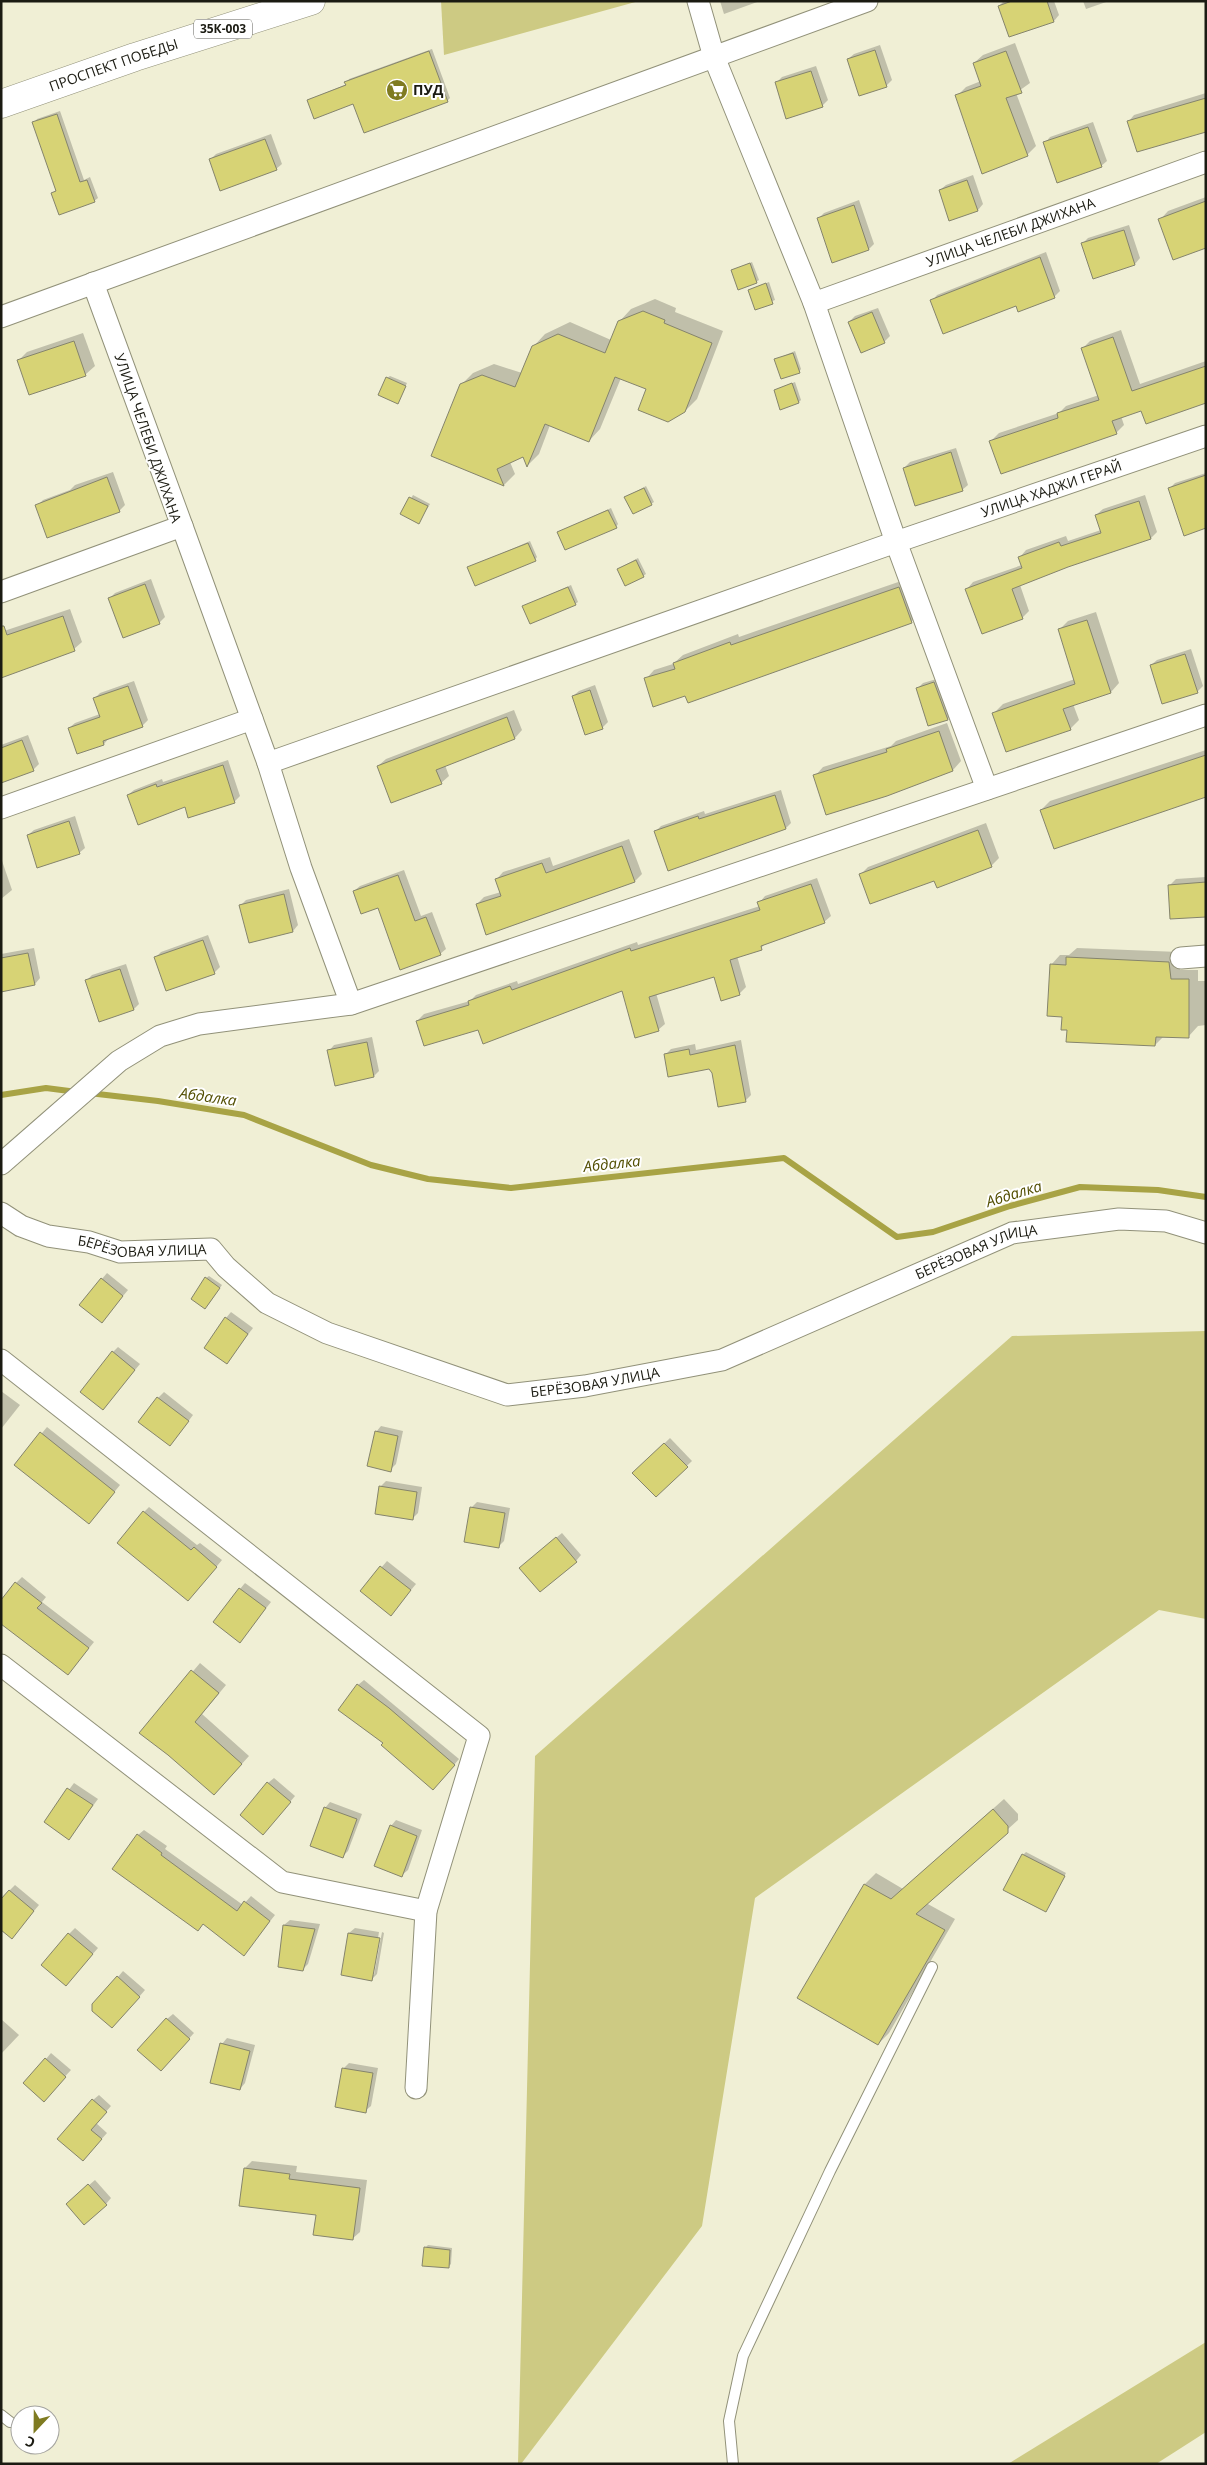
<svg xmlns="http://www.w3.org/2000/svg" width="1207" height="2465" font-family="'Open Sans',sans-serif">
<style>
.green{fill:#cdca83}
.shadow{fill:#0003}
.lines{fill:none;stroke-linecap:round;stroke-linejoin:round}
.stream{stroke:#a8a345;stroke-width:6}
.building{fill:#d7d375;stroke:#85846c}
.lane-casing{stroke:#919179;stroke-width:12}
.street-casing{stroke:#919179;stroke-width:23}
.primary-casing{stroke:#919179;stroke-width:29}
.lane{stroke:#fff;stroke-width:10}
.street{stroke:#fff;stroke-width:21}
.primary{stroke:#fff;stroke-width:28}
.labels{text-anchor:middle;stroke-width:4;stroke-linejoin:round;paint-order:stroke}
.shield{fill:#fff;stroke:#5f5f59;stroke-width:1}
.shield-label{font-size:12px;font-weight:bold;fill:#1b1b12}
.street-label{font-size:14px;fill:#1b1b12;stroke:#fff}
.poi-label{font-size:14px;font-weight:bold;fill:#1b1b12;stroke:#fff;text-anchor:start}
.water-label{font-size:15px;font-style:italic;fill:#534f03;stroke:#fff}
</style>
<rect width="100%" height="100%" fill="#f0efd5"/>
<g class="green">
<path d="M441 1H639L444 55Z"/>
<path d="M1206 1331V1619L1159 1610 755 1898 702 2226 521 2464H518L535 1756 1012 1336Z"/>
<path d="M1206 2342V2432L1156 2464H1008Z"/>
</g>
<g class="shadow">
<path d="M720 1H760L724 14Z"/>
<path d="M1004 1H1054L1059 15 1054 21 999 6Z"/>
<path d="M1083 1H1109L1086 9Z"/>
<path d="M1015 43 1030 83 1016 93 1036 146 1027 155 957 96 966 87 981 81 974 63 983 55Z"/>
<path d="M880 45 892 80 886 86 848 59 854 54Z"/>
<path d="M432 49 450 98 447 101 308 100 347 84 349 79Z"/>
<path d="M816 66 828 100 822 106 776 83 782 77Z"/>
<path d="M1206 93V130L1129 121 1134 115Z"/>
<path d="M60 111 84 180 90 177 98 198 94 201 53 193 57 189 34 123 37 119Z"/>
<path d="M1093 122 1107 161 1101 166 1045 143 1050 137Z"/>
<path d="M271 134 282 164 276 169 210 160 216 154Z"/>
<path d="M973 175 983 204 978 210 940 190 946 185Z"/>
<path d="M1206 197V247L1160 220 1168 211Z"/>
<path d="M859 200 874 244 869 249 818 219 824 213Z"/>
<path d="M1129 225 1140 258 1135 264 1094 278 1082 244 1088 238Z"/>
<path d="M1046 252 1060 291 1054 297 1017 305 932 301 937 295Z"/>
<path d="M752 262 759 280 756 282 733 270Z"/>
<path d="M769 282 775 300 755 308 749 290Z"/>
<path d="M655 299 676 308 675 312 723 331 697 399 685 411 648 389 621 378 600 429 589 441 550 425 539 454 528 465 523 456 510 462 515 474 504 485 433 455 461 385 473 373 494 364 522 373 533 347 545 334 570 322 611 340 619 322 631 309Z"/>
<path d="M878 308 890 336 884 342 849 322 855 316Z"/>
<path d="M1121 330 1140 384 1206 361V401L1142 409 1121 416 1124 425 1116 433 991 441 999 433 1059 413 1066 406 1099 395 1082 349 1090 341Z"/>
<path d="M83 333 95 366 86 374 30 394 18 361 27 352Z"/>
<path d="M795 351 801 369 799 372 776 359Z"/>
<path d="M390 376 407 383 398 402 387 378Z"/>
<path d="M795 382 801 400 799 402 775 390Z"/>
<path d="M956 448 968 485 962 490 904 468 910 462Z"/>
<path d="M113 472 125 505 119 511 37 506 43 500 70 490 75 485Z"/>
<path d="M1206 473V527L1169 489 1175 483Z"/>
<path d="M646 486 654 502 651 504 626 497Z"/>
<path d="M413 495 430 504 419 522 402 514Z"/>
<path d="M1145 495 1157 532 1151 538 1068 566 1020 585 1029 611 1022 618 967 589 973 582 1022 565 1020 557 1026 550 1066 536 1068 541 1101 530 1096 515 1103 509Z"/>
<path d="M611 508 618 524 616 527 559 532Z"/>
<path d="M530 541 537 557 535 560 469 568Z"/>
<path d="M638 558 646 574 643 576 618 569Z"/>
<path d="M151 579 165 617 160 622 124 636 110 598 115 593Z"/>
<path d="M907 579 920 613 911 622 686 695 646 679 654 670 673 664 683 655 738 634 739 637Z"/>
<path d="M571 585 578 602 575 604 523 607Z"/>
<path d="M70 609 82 642 74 649 1 676V632Z"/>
<path d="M1096 612 1119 683 1111 692 1073 704 1079 720 1070 729 994 713 1003 704 1075 679 1059 630 1068 621Z"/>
<path d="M1191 649 1203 686 1197 692 1151 665 1157 660Z"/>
<path d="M940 678 953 713 948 719 918 688 923 683Z"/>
<path d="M134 681 148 720 142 726 109 738 104 744 77 752 69 728 75 723 100 714 95 698 100 693Z"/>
<path d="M595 685 608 722 602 728 573 696 579 691Z"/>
<path d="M514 710 522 730 515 738 445 765 449 776 441 783 378 766 386 759Z"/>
<path d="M947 723 961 761 953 770 887 795 815 776 823 767 891 746 896 741Z"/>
<path d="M28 735 39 764 33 770 1 782V745Z"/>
<path d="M1206 750V795L1041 810 1050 801Z"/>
<path d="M228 760 240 796 234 802 186 806 128 795 134 790 162 779 163 782Z"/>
<path d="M781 790 791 823 786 828 655 832 661 826 704 811 705 814Z"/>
<path d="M75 816 85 848 79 853 28 835 34 830Z"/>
<path d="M986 823 999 858 992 865 938 886 935 879 861 874 868 867Z"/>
<path d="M629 839 642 874 635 881 486 934 477 904 484 897 501 892 496 880 503 872 550 857 553 866Z"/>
<path d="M1 858 12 890 1 899Z"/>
<path d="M404 870 421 916 432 912 446 949 440 954 379 907 354 891 360 886Z"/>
<path d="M1206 877V915L1169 886 1176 879Z"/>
<path d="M817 878 831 916 824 922 767 942 761 948 737 956 746 987 739 994 715 975 656 993 665 1024 658 1030 622 990 484 1042 479 1029 417 1021 424 1014 470 1001 476 995 517 981 518 984 637 942 638 945 760 906 759 903 765 896Z"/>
<path d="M289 889 298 925 293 931 250 941 241 905 246 900Z"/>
<path d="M208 935 220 967 214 973 155 958 161 952Z"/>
<path d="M34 948 40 978 35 984 1 991V954Z"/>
<path d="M1077 948 1179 952 1180 970H1198V981H1206V1025L1198 1026 1188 1037 1164 1036 1155 1045 1068 1029 1051 965 1060 955H1069Z"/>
<path d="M126 964 139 1004 134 1009 86 981 92 975Z"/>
<path d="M372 1037 379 1071 374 1076 329 1051 334 1045Z"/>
<path d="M741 1040 751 1095 745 1101 710 1068 665 1055 671 1049 695 1044 696 1050Z"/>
<path d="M107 1273 128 1290 107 1315 81 1304Z"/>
<path d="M209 1276 222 1285 208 1305 206 1278Z"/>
<path d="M231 1312 253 1328 227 1362 226 1318Z"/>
<path d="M118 1347 140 1364 103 1408 113 1352Z"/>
<path d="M1 1391 20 1405 1 1429Z"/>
<path d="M164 1392 193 1415 175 1439 158 1398Z"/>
<path d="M381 1426 403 1431 396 1464 390 1470 376 1432Z"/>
<path d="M47 1427 120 1485 95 1516 16 1465Z"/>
<path d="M670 1438 692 1461 656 1495 634 1473Z"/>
<path d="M386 1481 422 1487 418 1513 413 1518 380 1487Z"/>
<path d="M477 1502 510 1508 504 1541 498 1547 471 1508Z"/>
<path d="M149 1507 197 1545 200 1543 222 1560 194 1594 144 1512Z"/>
<path d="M562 1533 581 1555 576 1561 526 1563Z"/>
<path d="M387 1561 416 1584 396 1608 362 1590Z"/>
<path d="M22 1577 46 1597 42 1602 94 1642 73 1668 16 1583Z"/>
<path d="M245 1583 271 1602 245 1635 240 1589Z"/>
<path d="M200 1663 226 1685 202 1714 249 1756 222 1786 169 1754 141 1733Z"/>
<path d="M364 1680 459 1759 439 1783 385 1743 358 1685Z"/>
<path d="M274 1778 295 1796 269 1827 268 1783Z"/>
<path d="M74 1783 98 1799 69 1838 45 1822Z"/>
<path d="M1004 1799 1018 1814V1820L926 1903 955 1919 889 2033 878 2044 798 1998 865 1884 876 1873 903 1889Z"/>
<path d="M330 1802 362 1814 348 1851 343 1856 325 1808Z"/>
<path d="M396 1820 422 1830 408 1870 402 1875 391 1826Z"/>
<path d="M144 1830 167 1846 165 1849 243 1905 251 1896 275 1915 244 1954 204 1923 138 1835Z"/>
<path d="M1026 1852 1066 1873 1046 1910 1023 1855Z"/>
<path d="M15 1885 39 1905 17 1931 9 1891Z"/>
<path d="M290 1920 320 1924 308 1964 303 1969 284 1925Z"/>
<path d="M75 1928 98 1948 71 1979 69 1934Z"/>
<path d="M355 1928 379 1932 372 1975H374L382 1932 384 1933 377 1974 372 1979 349 1933Z"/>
<path d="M123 1971 145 1990 118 2021V1977Z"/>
<path d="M173 2014 194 2033 166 2064 167 2019Z"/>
<path d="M1 2019 19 2035 1 2054Z"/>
<path d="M227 2038 255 2045 245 2083 240 2089 222 2044Z"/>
<path d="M51 2053 71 2070 49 2094 46 2059Z"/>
<path d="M349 2063 378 2068 371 2106 365 2111 344 2068Z"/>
<path d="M99 2095 111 2106 96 2123 107 2133 88 2154 93 2100Z"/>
<path d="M252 2161 297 2166 296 2172 367 2180 360 2232 352 2239 245 2168Z"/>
<path d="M95 2180 111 2198 106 2204 73 2199Z"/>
<path d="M428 2245 452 2248 451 2264 448 2267 425 2248Z"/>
</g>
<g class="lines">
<g class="stream">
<path d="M89 1093 158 1101 244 1115 371 1165 428 1179 511 1188 784 1158 897 1237 933 1232 1010 1206 1080 1187 1158 1190 1206 1197"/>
<path d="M1 1095 46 1088 77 1092"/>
</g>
</g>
<g class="building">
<path d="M1012 1H1047L1054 22 1009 37 998 6Z"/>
<path d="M875 50 887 87 859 96 847 59Z"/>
<path d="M429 51 448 102 364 133 353 104 314 119 307 100 346 85 344 82Z"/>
<path d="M1006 51 1022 93 1006 98 1028 156 982 174 955 95 981 86 973 63Z"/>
<path d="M811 71 823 107 786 119 775 82Z"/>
<path d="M1206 98V132L1137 152 1127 121Z"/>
<path d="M57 114 80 182 87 180 95 202 59 215 51 193 56 191 32 122Z"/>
<path d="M1088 127 1102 167 1057 183 1043 142Z"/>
<path d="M265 139 277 170 220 191 209 159Z"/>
<path d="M967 180 978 211 949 221 939 190Z"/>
<path d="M1206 201V248L1173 260 1158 219Z"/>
<path d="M854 205 869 250 832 263 817 218Z"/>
<path d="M1124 230 1135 265 1093 279 1081 243Z"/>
<path d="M1040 257 1055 298 1018 312 1016 306 943 334 930 300Z"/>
<path d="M750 263 757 283 738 290 731 270Z"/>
<path d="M766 283 773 304 755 310 748 290Z"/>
<path d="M643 311 665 320 664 323 712 343 685 412 668 422 638 410 646 389 615 377 589 442 545 424 527 467 523 457 497 469 504 486 431 456 460 384 482 375 515 387 532 346 558 334 605 353 618 321Z"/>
<path d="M872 312 885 343 861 353 848 322Z"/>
<path d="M1113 337 1132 391 1206 366V403L1146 424 1141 411 1112 421 1117 434 1001 474 989 441 1058 418 1057 413 1099 400 1081 348Z"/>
<path d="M74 341 86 376 29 395 17 360Z"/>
<path d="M793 353 800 373 781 379 774 359Z"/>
<path d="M386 377 406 386 398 404 378 395Z"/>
<path d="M792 383 799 403 780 410 774 390Z"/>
<path d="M951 452 963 491 915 506 903 468Z"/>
<path d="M1206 475V528L1184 536 1168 488Z"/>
<path d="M107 477 120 512 47 538 35 505Z"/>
<path d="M644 488 652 505 633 514 624 497Z"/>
<path d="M409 497 428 506 419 524 400 514Z"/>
<path d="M1139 501 1151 539 1068 567 1012 589 1023 619 982 634 965 589 1022 568 1018 557 1059 542 1061 546 1101 533 1095 515Z"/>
<path d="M608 510 617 528 565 550 557 532Z"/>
<path d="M528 543 536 561 475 586 467 567Z"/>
<path d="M636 560 644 577 625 586 617 569Z"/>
<path d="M145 584 160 624 123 638 108 598Z"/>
<path d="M568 587 576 605 530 624 522 606Z"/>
<path d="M899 587 912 623 688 703 685 696 653 707 644 678 675 669 673 663 730 642 731 645Z"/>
<path d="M63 616 75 651 1 678V626H4L7 635Z"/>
<path d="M1087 620 1111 693 1063 709 1071 730 1006 752 992 713 1075 684 1058 629Z"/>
<path d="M1185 654 1198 693 1162 704 1150 665Z"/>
<path d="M934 682 948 720 928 726 916 688Z"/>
<path d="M128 686 143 727 103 741 104 745 77 754 68 728 100 717 93 698Z"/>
<path d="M590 690 603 729 585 735 572 696Z"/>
<path d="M507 717 515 739 436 770 442 784 391 803 377 766Z"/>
<path d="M939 731 953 771 887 796 826 815 813 775 887 752 886 749Z"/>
<path d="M22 740 34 771 1 783V748Z"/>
<path d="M1206 755V797L1054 849 1040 810Z"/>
<path d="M223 765 235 803 188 818 185 807 138 825 127 795 156 784 157 787Z"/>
<path d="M775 795 786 829 668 871 654 831 698 816 699 819Z"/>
<path d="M69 821 80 854 37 868 27 835Z"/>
<path d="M978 830 992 867 937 888 934 881 870 904 859 874Z"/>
<path d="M622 846 635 882 486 935 476 904 501 896 495 879 542 863 546 873Z"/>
<path d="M398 875 415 921 426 917 441 955 400 970 378 908 361 914 353 891Z"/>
<path d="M1206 882V917L1170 919 1168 885Z"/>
<path d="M811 884 825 923 761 946 762 950 730 960 740 995 721 1001 714 977 649 997 659 1031 635 1038 622 991 483 1044 478 1030 424 1046 416 1021 469 1005 468 1001 510 986 512 990 630 948 631 951 760 910 757 902Z"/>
<path d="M284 894 293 932 249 943 239 905Z"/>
<path d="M203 940 215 974 166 991 154 957Z"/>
<path d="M28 953 35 985 1 992V958Z"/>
<path d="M1066 957 1169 962 1171 979H1189V1038L1156 1037 1155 1046 1066 1042 1067 1030H1061L1062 1017 1047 1016 1050 964 1066 965Z"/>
<path d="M120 969 134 1010 99 1022 85 980Z"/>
<path d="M367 1042 374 1077 335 1086 327 1050Z"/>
<path d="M735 1045 746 1102 718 1107 712 1073 709 1069 668 1077 664 1054 689 1049 690 1055Z"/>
<path d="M205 1277 220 1288 205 1309 191 1299Z"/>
<path d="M101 1278 123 1296 102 1323 79 1305Z"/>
<path d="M225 1317 248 1334 227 1364 204 1348Z"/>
<path d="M112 1351 135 1370 103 1410 80 1392Z"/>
<path d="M157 1397 189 1421 170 1446 138 1422Z"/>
<path d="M375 1431 398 1436 391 1472 367 1466Z"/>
<path d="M40 1432 115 1492 89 1524 14 1465Z"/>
<path d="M664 1443 688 1467 656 1497 632 1473Z"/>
<path d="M379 1486 417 1492 413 1520 375 1514Z"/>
<path d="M470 1507 505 1513 499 1548 464 1542Z"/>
<path d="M143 1511 191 1550 194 1547 217 1567 188 1601 117 1543Z"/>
<path d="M556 1537 577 1562 540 1592 519 1568Z"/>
<path d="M380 1566 411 1590 391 1616 360 1591Z"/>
<path d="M15 1582 42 1603 37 1608 89 1648 68 1675 1 1624V1600Z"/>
<path d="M239 1588 266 1608 240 1643 213 1622Z"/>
<path d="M191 1670 219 1693 195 1722 242 1764 214 1795 168 1755 139 1733Z"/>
<path d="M357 1684 389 1708 455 1765 433 1790 381 1745 383 1743 338 1710Z"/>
<path d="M267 1782 291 1802 263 1835 240 1815Z"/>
<path d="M67 1788 93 1805 69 1840 44 1822Z"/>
<path d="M324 1807 357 1819 343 1858 310 1846Z"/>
<path d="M993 1809 1008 1826V1833L916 1914 945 1930 878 2045 797 1998 864 1884 891 1899Z"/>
<path d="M390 1825 417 1836 402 1877 374 1866Z"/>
<path d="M137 1834 162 1853 161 1855 237 1911 244 1901 270 1921 244 1956 203 1924 198 1931 112 1869Z"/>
<path d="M1022 1854 1065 1876 1046 1912 1003 1890Z"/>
<path d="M9 1890 34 1911 12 1939 1 1930V1899Z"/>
<path d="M283 1925 315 1929 303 1971 278 1967Z"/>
<path d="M68 1933 93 1954 66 1986 41 1965Z"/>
<path d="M348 1933 380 1938 372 1981 341 1975Z"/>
<path d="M117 1976 140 1997 112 2028 92 2011V2004Z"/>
<path d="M166 2018 190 2039 161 2071 137 2050Z"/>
<path d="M220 2043 250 2051 240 2090 210 2083Z"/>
<path d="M45 2058 66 2077 44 2102 23 2083Z"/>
<path d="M342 2068 373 2073 366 2113 335 2107Z"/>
<path d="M92 2099 107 2112 91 2130 102 2139 83 2161 57 2139Z"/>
<path d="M244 2168 290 2174 289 2179 360 2188 353 2240 313 2235 316 2215 239 2206Z"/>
<path d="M88 2184 107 2205 84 2225 66 2204Z"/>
<path d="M424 2247 450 2250 449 2268 422 2266Z"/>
</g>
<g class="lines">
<g class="lane-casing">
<g id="lane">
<path d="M1 2415 10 2422"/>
<path d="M733 2464 729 2421 743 2356 830 2171 932 1967"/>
</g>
</g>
<g class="street-casing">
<g id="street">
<path d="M698 1 714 57 814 303 896 542 987 789"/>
<path id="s1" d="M814 303 1206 162"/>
<path d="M1 317 867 1"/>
<path d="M182 526 268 763 301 868 351 1004"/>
<path d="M1 592 182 526 93 283"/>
<path id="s2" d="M268 763 896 542 1206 436"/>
<path d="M1 808 252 719"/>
<path d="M1181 958 1206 956"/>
<path d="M1 1164 119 1061 160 1036 199 1024 351 1004 1206 715"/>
<path id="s3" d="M1 1213 21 1226 48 1236 89 1242 120 1252 211 1249 226 1267 267 1303 327 1333 507 1395 585 1386 722 1360 1012 1233 1119 1219 1166 1221 1206 1233"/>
<path d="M1 1360 479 1736 426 1911 416 2088"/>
<path d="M1 1665 282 1882 426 1911"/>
</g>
</g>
<g class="primary-casing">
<g id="primary">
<path id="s4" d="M1 104 135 57 311 1"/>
</g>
</g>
<use href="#lane" class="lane"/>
<use href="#street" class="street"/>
<use href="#primary" class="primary"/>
</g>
<defs>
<g id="supermarket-disc" transform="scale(1.125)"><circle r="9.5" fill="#7f7b21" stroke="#fff"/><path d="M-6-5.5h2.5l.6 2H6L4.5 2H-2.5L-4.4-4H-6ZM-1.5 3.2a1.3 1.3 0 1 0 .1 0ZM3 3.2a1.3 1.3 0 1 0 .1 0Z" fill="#fff"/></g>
</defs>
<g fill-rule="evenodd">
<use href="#supermarket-disc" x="397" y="90"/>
</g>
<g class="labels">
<rect class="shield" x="194" y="19.5" width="58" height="19" rx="4"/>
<g class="shield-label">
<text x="223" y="33">35К-003</text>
</g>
<g class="street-label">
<text dy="5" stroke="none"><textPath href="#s4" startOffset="119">ПРОСПЕКТ ПОБЕДЫ</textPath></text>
<text dy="5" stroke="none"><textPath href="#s1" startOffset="209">УЛИЦА ЧЕЛЕБИ ДЖИХАНА</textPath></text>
<text transform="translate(148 438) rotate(71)" y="5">УЛИЦА ЧЕЛЕБИ ДЖИХАНА</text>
<text dy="5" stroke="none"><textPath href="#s2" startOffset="830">УЛИЦА ХАДЖИ ГЕРАЙ</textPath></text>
<text dy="5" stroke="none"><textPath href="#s3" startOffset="148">БЕРЁЗОВАЯ УЛИЦА</textPath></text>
<text dy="5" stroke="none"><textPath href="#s3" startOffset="1048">БЕРЁЗОВАЯ УЛИЦА</textPath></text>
<text dy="5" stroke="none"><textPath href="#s3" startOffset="642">БЕРЁЗОВАЯ УЛИЦА</textPath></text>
</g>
<g class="poi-label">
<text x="413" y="95">ПУД</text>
</g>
<g class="water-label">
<text transform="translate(208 1097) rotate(8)" y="5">Абдалка</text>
<text transform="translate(612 1164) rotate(-6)" y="5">Абдалка</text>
<text transform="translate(1014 1194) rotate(-17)" y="5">Абдалка</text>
</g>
</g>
<rect width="1207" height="2465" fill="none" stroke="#1b1b12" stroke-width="5"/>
<g transform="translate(35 2430) rotate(202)"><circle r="24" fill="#ffffff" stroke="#a4a4a0"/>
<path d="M0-4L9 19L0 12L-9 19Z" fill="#7f7b21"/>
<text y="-8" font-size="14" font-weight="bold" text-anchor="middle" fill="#1b1b12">С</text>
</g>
</svg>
